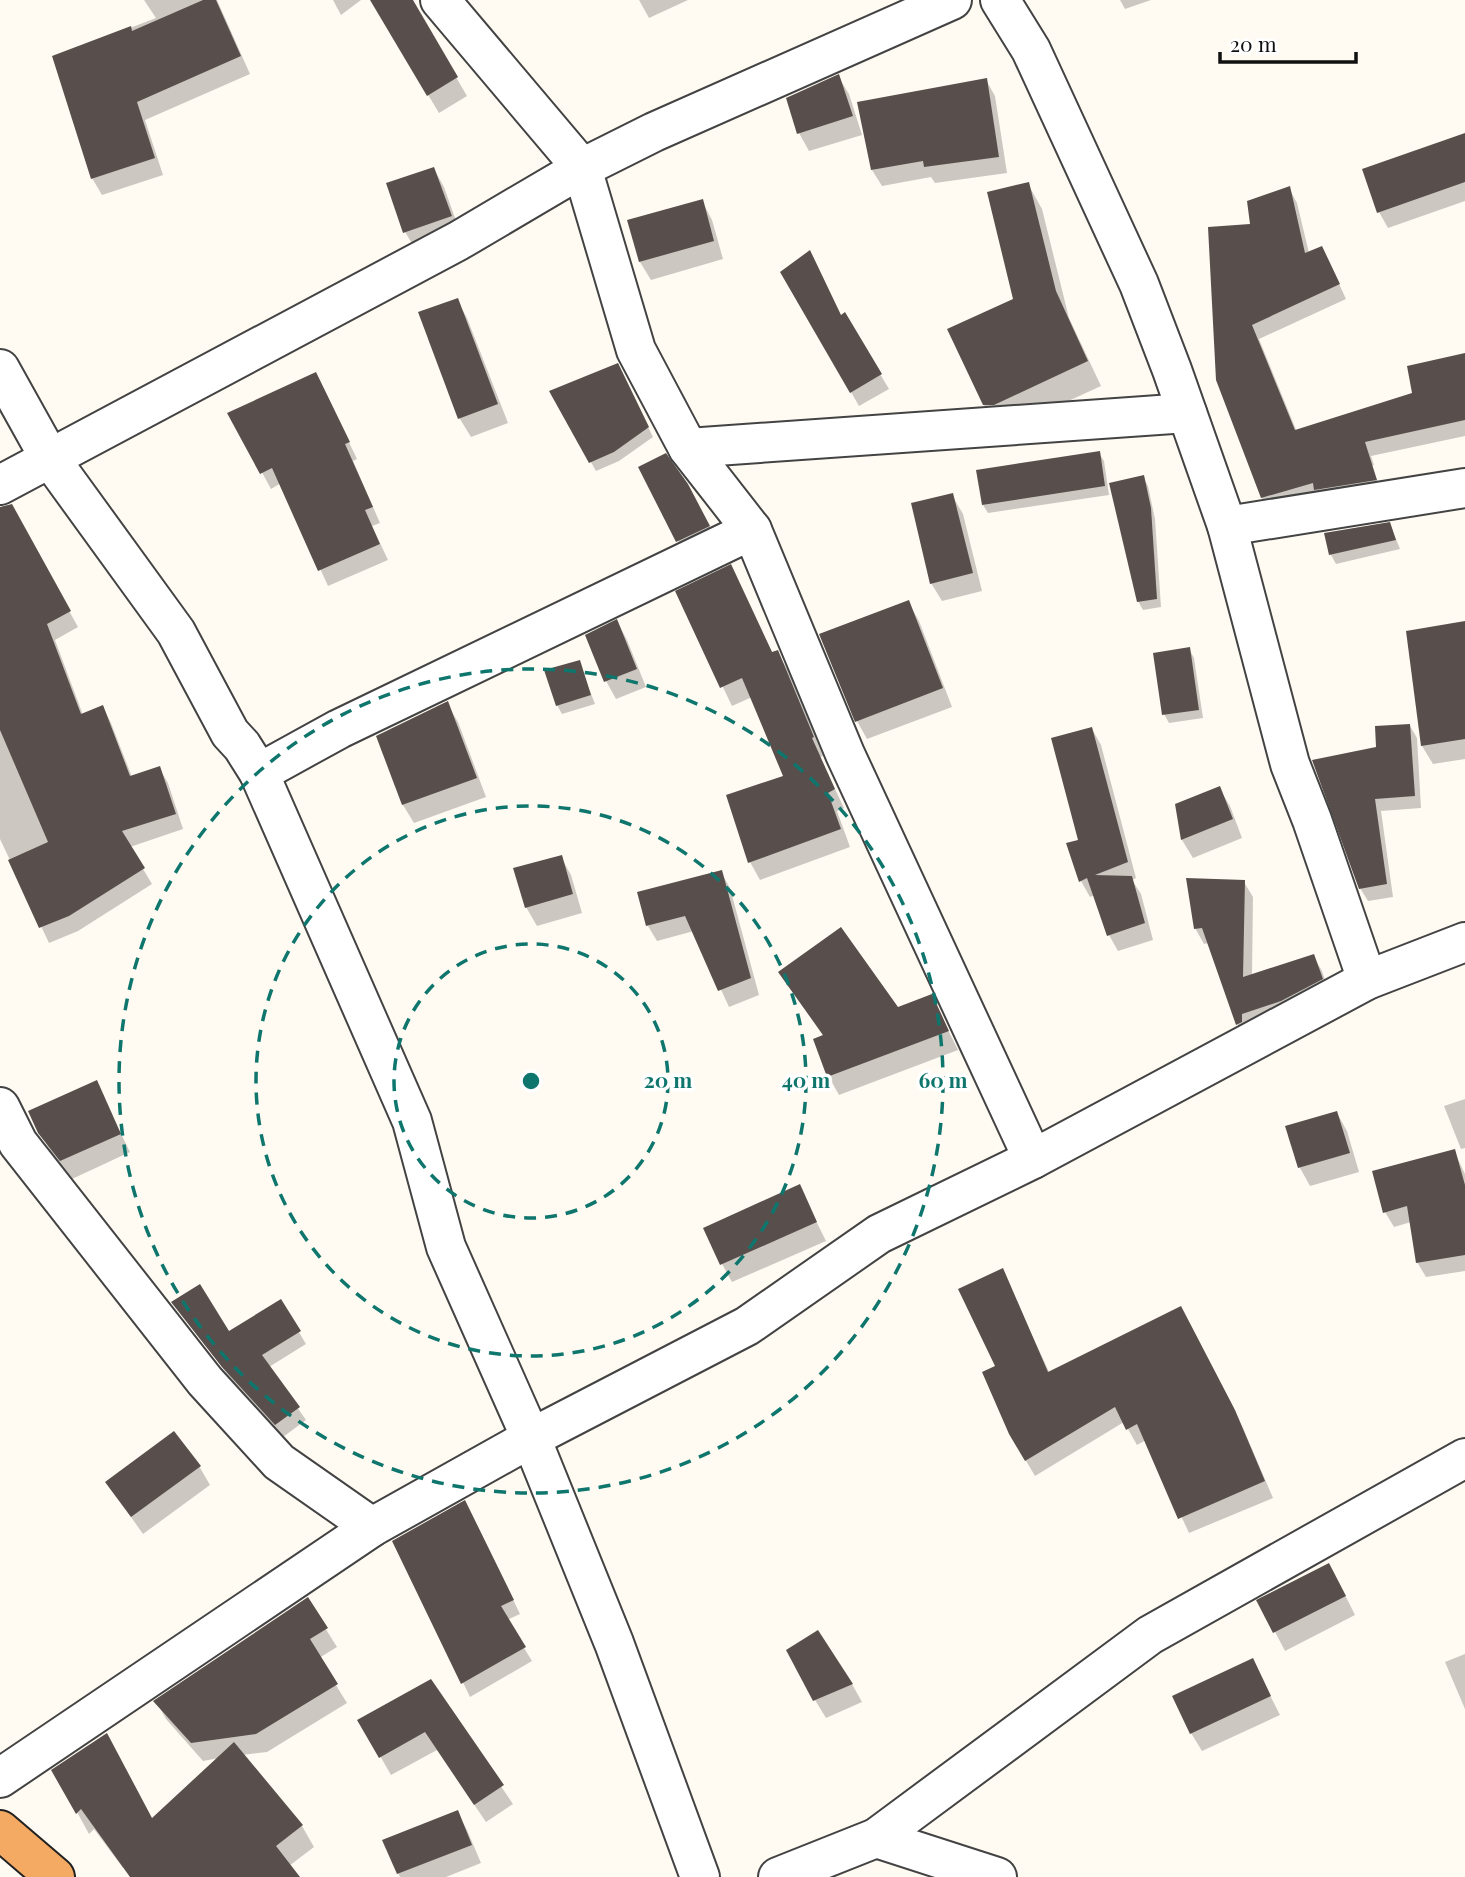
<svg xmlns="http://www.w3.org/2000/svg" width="1465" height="1877" font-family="'Playfair Display',serif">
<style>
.shadow{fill:#0003}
.building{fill:#584f4c}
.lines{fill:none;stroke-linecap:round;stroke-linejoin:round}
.minor-casing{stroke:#434343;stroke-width:42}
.trunk-casing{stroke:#212121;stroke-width:42}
.minor{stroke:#fff;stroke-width:38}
.trunk{stroke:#f5aa64;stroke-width:38}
.ring{fill:none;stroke:#0f766e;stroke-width:3.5;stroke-dasharray:12 9}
.centre{fill:#0f766e;stroke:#fff;stroke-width:3.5}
.ring-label{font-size:21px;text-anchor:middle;font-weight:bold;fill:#0f766e;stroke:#fff;stroke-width:7;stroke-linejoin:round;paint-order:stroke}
</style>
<rect width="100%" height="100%" fill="#fffbf2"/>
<g class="shadow">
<path d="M144 0H217L250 74 145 120 163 175 102 195 92 178 54 57 156 18Z"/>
<path d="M333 0H361L341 15Z"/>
<path d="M389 0H411L467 96 439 113 376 8Z"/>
<path d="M639 0H688L649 18Z"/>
<path d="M1120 0H1151L1125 9Z"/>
<path d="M838 76 849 94 862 135 809 151 799 133Z"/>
<path d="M986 80 995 96 1007 173 935 183 931 177 882 186 872 170Z"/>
<path d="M1465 135V201L1388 228 1379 212Z"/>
<path d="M434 169 444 187 461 235 416 250 405 232Z"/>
<path d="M1028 184 1042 209 1069 318 1101 386 1008 429 999 430 984 405 1015 300Z"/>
<path d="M1289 188 1297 203 1309 253 1329 262 1346 299 1259 339 1297 432 1414 394 1465 355V436L1371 456 1374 465 1370 466 1384 494 1271 512 1262 498 1218 379 1252 226Z"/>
<path d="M702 201 712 220 723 259 651 280 640 262Z"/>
<path d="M782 272 841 317 845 315 889 389 859 406Z"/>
<path d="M457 300 467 318 508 423 471 437 460 419 420 313Z"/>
<path d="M622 374 653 437 619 461 596 471 551 392Z"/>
<path d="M324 390 357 459 353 461 380 523 372 526 388 560 328 586 281 483 271 489 230 413Z"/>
<path d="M1099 453 1104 461 1109 495 988 513 983 505Z"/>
<path d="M640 467 698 504 719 545 688 560Z"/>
<path d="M1143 477 1148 486 1155 519 1161 607 1143 610 1138 601Z"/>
<path d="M952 495 963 514 982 591 942 601 931 583Z"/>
<path d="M1390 524 1400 549 1336 564 1331 555 1326 534Z"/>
<path d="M30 540 78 627 55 640 83 715 103 707 111 723 132 777 159 768 168 783 183 829 130 847 152 884 78 931 49 943 0 839V556Z"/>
<path d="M730 567 773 654 777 652 788 670 823 756 820 757 844 808 837 811 850 847 760 880 750 862 785 777 752 697 732 706 677 592Z"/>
<path d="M908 602 919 621 952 707 867 739 857 721Z"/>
<path d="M617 621 627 640 646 687 616 699 606 681Z"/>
<path d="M1465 623V759L1433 764 1422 746 1408 633Z"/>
<path d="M1189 649 1194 658 1203 718 1169 723 1164 714Z"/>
<path d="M579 662 595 704 562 714 557 705Z"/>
<path d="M447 704 458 722 486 797 414 823 403 805 378 736Z"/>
<path d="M1410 726 1417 738 1421 808 1381 811 1393 897 1368 901 1360 888 1378 748Z"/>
<path d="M1092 729 1101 745 1136 878 1132 880 1141 894 1153 940 1118 951 1109 935 1095 895 1090 897 1081 881 1080 841Z"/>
<path d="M1219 788 1230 806 1242 838 1193 858 1182 840 1177 805Z"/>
<path d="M561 857 571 875 582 913 537 926 526 907Z"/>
<path d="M721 872 730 888 759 995 729 1007 694 931 657 941 648 926Z"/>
<path d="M1244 882 1253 897 1252 976 1313 956 1322 971 1330 995 1247 1040 1238 1025 1209 943 1204 944 1195 928Z"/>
<path d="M780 972 898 1009 931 996 958 1050 839 1095 829 1077 815 1040 824 1037Z"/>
<path d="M96 1083 130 1152 72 1179 51 1152 40 1132Z"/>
<path d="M1465 1099V1148L1461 1149 1444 1106Z"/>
<path d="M1337 1113 1347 1131 1359 1172 1310 1186 1300 1168 1288 1127Z"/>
<path d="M1454 1151 1465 1174V1271L1426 1277 1417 1262 1411 1222 1394 1227 1385 1212Z"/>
<path d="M799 1187 826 1241 732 1282 722 1264Z"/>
<path d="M1002 1270 1050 1374 1190 1324 1243 1428 1273 1498 1189 1533 1146 1440 1137 1445 1124 1422 1035 1476 1010 1434 998 1367Z"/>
<path d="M281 1302 306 1344 269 1367 306 1420 283 1437 231 1379 173 1303 229 1333Z"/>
<path d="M199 1466 210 1485 143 1534 107 1483Z"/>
<path d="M472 1515 520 1614 507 1620 532 1661 470 1697 395 1541Z"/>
<path d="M1339 1583 1355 1615 1285 1651 1259 1601Z"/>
<path d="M307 1599 337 1647 319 1658 347 1703 267 1752 242 1755 302 1826 314 1847 289 1866 297 1877H155L139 1857 123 1868 94 1829 89 1834 54 1770 152 1820 219 1758 203 1761 166 1719 156 1701Z"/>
<path d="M1465 1654V1709L1445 1662Z"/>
<path d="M1252 1660 1280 1715 1202 1751 1191 1733Z"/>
<path d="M430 1682 513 1804 486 1822 437 1750 391 1775 360 1721Z"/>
<path d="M852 1684 862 1702 826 1718 815 1700Z"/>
<path d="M457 1812 467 1830 481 1863 446 1877H400L398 1873Z"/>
</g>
<g class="building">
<path d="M203 0H216L241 56 137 102 155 158 91 179 52 56 131 26 132 31Z"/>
<path d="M370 0H413L458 77 427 96Z"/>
<path d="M839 74 853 116 797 134 786 98Z"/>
<path d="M987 78 999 157 924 167 923 161 871 170 857 102Z"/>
<path d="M1465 133V182L1377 213 1362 169Z"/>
<path d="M434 167 452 216 403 233 386 183Z"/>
<path d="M1029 182 1056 291 1088 361 994 405H983L947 329 1013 299 987 192Z"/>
<path d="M1290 186 1305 253 1322 246 1340 284 1252 325 1295 430 1412 393 1407 366 1465 353V420L1365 442 1377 480 1314 490 1313 483 1261 498 1216 380 1208 227 1250 224 1247 201Z"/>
<path d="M703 199 714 241 639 262 627 220Z"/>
<path d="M810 250 841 315 845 312 882 374 850 393 780 272Z"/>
<path d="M458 298 498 404 458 419 418 312Z"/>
<path d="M618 363 649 427 614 452 589 463 549 391Z"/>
<path d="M316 372 350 442 345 444 373 507 365 510 380 544 318 571 272 468 260 474 227 413Z"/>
<path d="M1100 451 1105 486 982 505 976 470Z"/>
<path d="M666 453 688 484 710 526 676 542 638 467Z"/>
<path d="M1144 475 1151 508 1157 599 1137 602 1109 483Z"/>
<path d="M953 493 973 573 930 584 911 503Z"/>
<path d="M12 504 71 611 47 624 81 714 103 705 130 776 160 766 176 814 122 831 145 868 69 916 39 928 8 860 48 842 0 730V507Z"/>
<path d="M1390 522 1396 540 1329 555 1324 533Z"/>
<path d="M731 564 772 652 778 650 814 737 812 738 835 789 828 793 841 829 748 863 726 795 783 776 742 678 720 688 675 591Z"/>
<path d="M909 600 943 688 855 722 819 634Z"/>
<path d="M617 619 637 669 604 682 585 635Z"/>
<path d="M1465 621V739L1421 746 1406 631Z"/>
<path d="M1190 647 1199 710 1162 715 1153 653Z"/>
<path d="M580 660 591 695 556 706 544 670Z"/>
<path d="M448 701 477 778 402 805 376 736Z"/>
<path d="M1410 724 1415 796 1375 799 1387 884 1359 889 1312 760 1376 747 1375 726Z"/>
<path d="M1092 727 1128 862 1095 875 1132 876 1145 923 1107 936 1087 878 1079 882 1066 843 1078 840 1051 738Z"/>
<path d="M1220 786 1233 819 1181 840 1175 804Z"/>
<path d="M562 855 573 894 525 908 513 868Z"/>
<path d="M722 870 751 978 718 991 685 916 646 926 637 892Z"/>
<path d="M1186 878 1245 880 1243 977 1314 954 1323 979 1281 1001 1242 1014V1022L1236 1025 1202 928 1194 929Z"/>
<path d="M841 927 898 1007 932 994 949 1031 827 1077 813 1039 823 1035 778 972Z"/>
<path d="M97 1080 121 1134 60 1161 38 1133 28 1111Z"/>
<path d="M1337 1111 1350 1153 1298 1168 1285 1126Z"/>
<path d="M1455 1149 1465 1185V1255L1416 1263 1407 1206 1383 1213 1372 1171Z"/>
<path d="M800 1184 817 1222 720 1265 703 1228Z"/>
<path d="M1003 1268 1048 1372 1181 1306 1235 1410 1265 1481 1178 1519 1137 1424 1126 1430 1115 1407 1025 1461 1009 1434 982 1372 995 1366 958 1289Z"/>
<path d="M200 1284 229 1331 281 1299 301 1331 262 1355 300 1407 275 1425 222 1367 171 1302Z"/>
<path d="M174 1431 201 1466 131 1517 105 1482Z"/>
<path d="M465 1500 514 1600 501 1606 526 1647 461 1684 392 1541Z"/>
<path d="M1329 1563 1346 1596 1273 1633 1256 1600Z"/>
<path d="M308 1597 328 1628 310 1639 338 1684 256 1734 191 1743 153 1701Z"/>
<path d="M818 1630 853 1684 813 1701 786 1650Z"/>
<path d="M1253 1658 1271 1696 1190 1734 1172 1696Z"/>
<path d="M431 1679 504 1785 474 1805 425 1732 379 1758 357 1720Z"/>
<path d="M107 1733 152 1818 234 1742 303 1825 276 1846 300 1877H130L81 1809 76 1814 51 1770Z"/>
<path d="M458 1810 472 1845 397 1874 382 1840Z"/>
</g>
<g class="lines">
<g class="minor-casing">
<g id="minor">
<path d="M440 0 582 168 636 350 688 448 752 530 845 754 1033 1159"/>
<path d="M1000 0 1031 50 1139 284 1172 370 1227 526 1290 764 1312 820 1367 980"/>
<path d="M0 369 49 457 176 632 230 733 242 746 259 773 412 1121 446 1247 531 1438 614 1643 700 1877"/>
<path d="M688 448 1187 413"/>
<path d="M0 485 458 241 582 168 654 132 952 0"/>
<path d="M1227 526 1465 488"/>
<path d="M259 773 339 729 752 530"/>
<path d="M0 1107 18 1143 205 1381 279 1462 372 1527"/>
<path d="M0 1778 372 1527 531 1438 747 1326 879 1234 1033 1159 1367 980 1465 942"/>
<path d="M876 1838 997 1877"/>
<path d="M778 1877 876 1838 1150 1635 1465 1458"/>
</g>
</g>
<g class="trunk-casing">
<path id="trunk" d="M0 1830 55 1877"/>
</g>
<use href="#minor" class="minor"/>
<use href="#trunk" class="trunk"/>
</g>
<g class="ring">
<circle cx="531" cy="1081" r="137"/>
<circle cx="531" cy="1081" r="275"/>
<circle cx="531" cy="1081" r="412"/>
</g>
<circle cx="531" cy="1081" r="10" class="centre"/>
<g class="ring-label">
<text x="668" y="1088">20 m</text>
<text x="806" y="1088">40 m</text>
<text x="943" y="1088">60 m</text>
</g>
<path d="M1220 52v10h136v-10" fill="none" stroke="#101010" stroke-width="3.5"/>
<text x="1230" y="52" font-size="21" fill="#101010" stroke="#ffffff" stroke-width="5" paint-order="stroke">20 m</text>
</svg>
